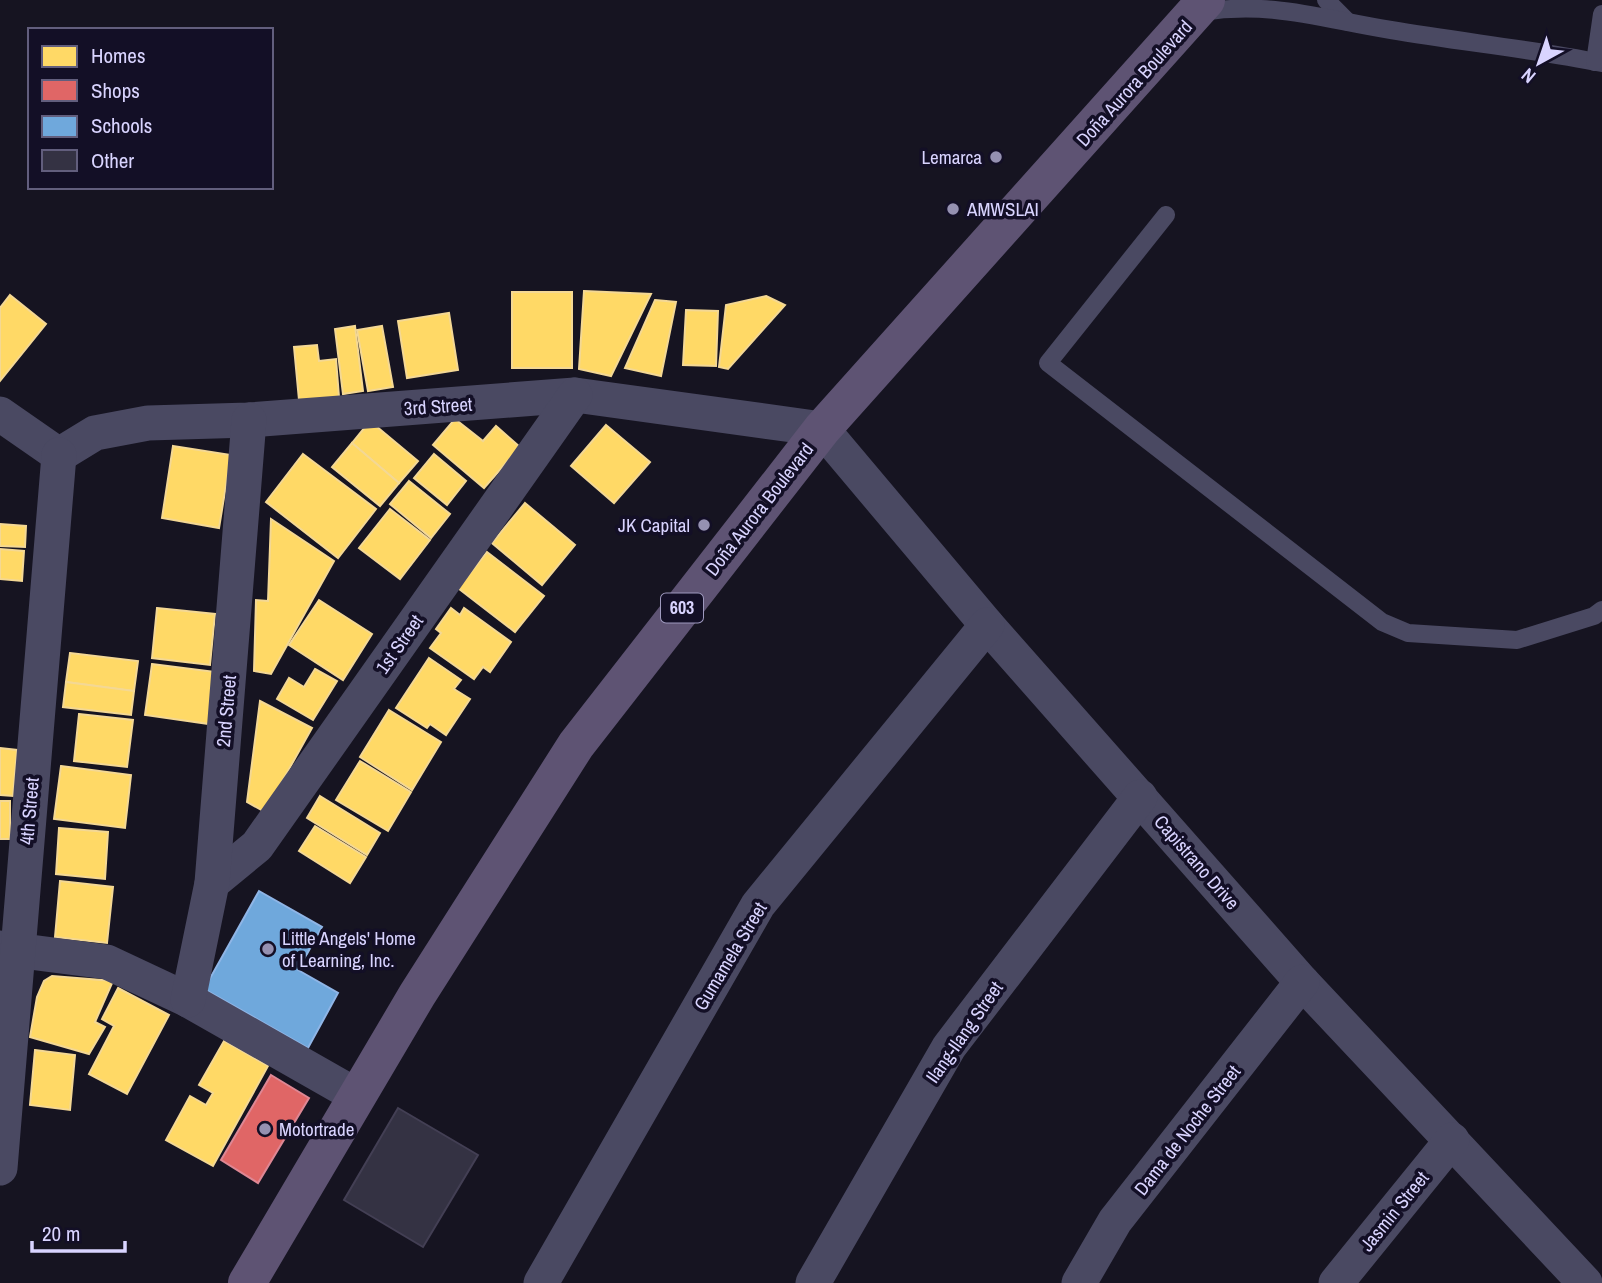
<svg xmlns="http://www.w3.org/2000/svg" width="1602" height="1283" font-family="'Archivo Narrow',sans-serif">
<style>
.homes{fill:#ffd966;stroke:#f4d894;stroke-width:2}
.shops{fill:#e06666;stroke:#de8794;stroke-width:2}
.schools{fill:#6fa8dc;stroke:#8fb5e6;stroke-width:2}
.building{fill:#343243;stroke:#433f54;stroke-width:2}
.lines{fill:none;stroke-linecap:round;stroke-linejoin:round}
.service{stroke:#4a4962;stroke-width:18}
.minor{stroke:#4a4962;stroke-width:35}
.primary{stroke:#5e5373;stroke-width:38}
.poi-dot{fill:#9591b1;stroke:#130f26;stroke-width:2.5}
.labels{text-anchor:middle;stroke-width:7;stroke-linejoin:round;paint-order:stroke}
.shield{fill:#130f26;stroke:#9e99be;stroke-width:2}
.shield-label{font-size:18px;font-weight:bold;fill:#d9d4ff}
.street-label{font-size:19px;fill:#d9d4ff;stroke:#130f26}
.poi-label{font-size:19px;fill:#d9d4ff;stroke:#130f26;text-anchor:start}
</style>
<rect width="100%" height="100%" fill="#161421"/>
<g class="homes">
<path d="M584 291 651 294 611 376 579 369Z"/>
<rect x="512" y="292" width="60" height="76"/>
<path d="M10 295 46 324 0 381V308Z"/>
<path d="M766 296 785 305 728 369 719 367 726 305Z"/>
<path d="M655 300 676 302 661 376 625 368Z"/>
<path d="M686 310 718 311 716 366 683 365Z"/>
<path d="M449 313 458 370 407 378 398 321Z"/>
<path d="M355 326 363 391 343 394 335 329Z"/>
<path d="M382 326 393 387 368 391 357 330Z"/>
<path d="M317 345 319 361 336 359 339 397 299 400 294 347Z"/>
<path d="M455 419 483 441 496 426 520 447 484 488 433 445Z"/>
<path d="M370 421 418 461 399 483 352 443Z"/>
<path d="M606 425 650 462 614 503 571 466Z"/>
<path d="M352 443 399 483 380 506 332 467Z"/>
<path d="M173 446 231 455 219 528 162 518Z"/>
<path d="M303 454 376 509 338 558 266 502Z"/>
<path d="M434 454 466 481 447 505 414 478Z"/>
<path d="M409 481 450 514 431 538 390 504Z"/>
<path d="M525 503 575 545 542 585 492 543Z"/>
<path d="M390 509 430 540 400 579 359 548Z"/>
<path d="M271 519 334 561 271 674 254 671 256 600 268 601Z"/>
<path d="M0 524 26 526 25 547 0 546Z"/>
<path d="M0 549 24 551 22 581 0 579Z"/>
<path d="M487 552 544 596 515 632 458 588Z"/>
<path d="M319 600 372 634 343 680 289 645Z"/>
<path d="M157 608 215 614 210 665 152 658Z"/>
<path d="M451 608 460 615 464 608 511 642 490 672 483 667 474 679 430 648 441 633 436 629Z"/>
<path d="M70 653 138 661 134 691 66 682Z"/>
<path d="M429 658 461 680 454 689 470 699 446 735 430 724 427 728 396 708Z"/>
<path d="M152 664 216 672 209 724 145 715Z"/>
<path d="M315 669 337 681 313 720 277 699 289 678 304 687Z"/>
<path d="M66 682 134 691 131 715 63 707Z"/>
<path d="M260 701 312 728 265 812 247 802Z"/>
<path d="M389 710 441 742 412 790 360 757Z"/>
<path d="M79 714 133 720 127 767 74 761Z"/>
<path d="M0 748 17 750 13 796 0 795Z"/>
<path d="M360 761 411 792 388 831 336 800Z"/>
<path d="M61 766 131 775 125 828 54 819Z"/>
<path d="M320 796 380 833 367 855 307 818Z"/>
<rect x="0" y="801" width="10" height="38"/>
<path d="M315 826 366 857 350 883 299 851Z"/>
<path d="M59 828 108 832 105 879 56 874Z"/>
<path d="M60 881 113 887 107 943 55 937Z"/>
<path d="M52 976 113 981 95 1022 105 1027 89 1054 30 1037 37 997 44 981Z"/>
<path d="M118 988 169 1015 127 1094 89 1074 114 1026 102 1019Z"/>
<path d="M224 1041 268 1066 213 1166 166 1140 190 1096 206 1105 213 1093 199 1085Z"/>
<path d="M35 1050 75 1055 70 1110 30 1105Z"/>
</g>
<path class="shops" d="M271 1075 309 1098 258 1183 221 1160Z"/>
<path class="schools" d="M259 891 322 927 298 970 338 993 308 1048 204 989Z"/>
<path class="building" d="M398 1108 478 1155 423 1247 344 1200Z"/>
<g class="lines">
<g class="service">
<path d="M1326 0 1348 22"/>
<path d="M1201 12C1273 1 1322 19 1391 30 1461 42 1532 49 1602 63"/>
<path d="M1595 62 1602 14"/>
<path d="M1166 215 1048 363 1382 622 1408 633 1517 640 1594 616 1602 610"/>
</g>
<g class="minor">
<path d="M0 414 59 455"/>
<path d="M59 455 95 433 148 423 249 420 575 395 822 429 987 625 1302 982 1585 1283"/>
<path d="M212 883 257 846 575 395"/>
<path d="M0 948 107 962 188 1000 357 1096"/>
<path d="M188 1000 212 883 249 420"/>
<path d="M0 1168 59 455"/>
<path d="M541 1283 758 905 987 625"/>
<path d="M813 1283 949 1047 1140 797"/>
<path d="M1079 1283 1115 1221 1302 982"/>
<path d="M1336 1283 1452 1140"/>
</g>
<path class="primary" d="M247 1283 417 995 576 745 822 429 1206 0"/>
</g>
<g class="poi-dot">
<circle cx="996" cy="157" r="7"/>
<circle cx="953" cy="209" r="7"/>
<circle cx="704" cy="525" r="7"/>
<circle cx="268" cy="949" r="7"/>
<circle cx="265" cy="1129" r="7"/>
</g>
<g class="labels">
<rect class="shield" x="661" y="593.5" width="42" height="29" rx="5"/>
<g class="shield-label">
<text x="682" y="614">603</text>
</g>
<g class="street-label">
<text transform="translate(1134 83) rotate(-48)" y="7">Doña Aurora Boulevard</text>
<text transform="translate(438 406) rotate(-4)" y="7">3rd Street</text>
<text transform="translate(759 509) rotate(-52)" y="7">Doña Aurora Boulevard</text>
<text transform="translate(399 644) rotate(-55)" y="7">1st Street</text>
<text transform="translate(226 711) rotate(-85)" y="7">2nd Street</text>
<text transform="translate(29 811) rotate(-85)" y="7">4th Street</text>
<text transform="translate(1197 862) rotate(49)" y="7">Capistrano Drive</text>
<text transform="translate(730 956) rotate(-59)" y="7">Gumamela Street</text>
<text transform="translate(964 1032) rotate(-55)" y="7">Ilang-Ilang Street</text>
<text transform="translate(1187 1130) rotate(-52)" y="7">Dama de Noche Street</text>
<text transform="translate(1394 1211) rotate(-51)" y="7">Jasmin Street</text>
</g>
<g class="poi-label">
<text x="982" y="164" text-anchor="end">Lemarca</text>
<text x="967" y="216">AMWSLAI</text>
<text x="690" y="532" text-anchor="end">JK Capital</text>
<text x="282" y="945">Little Angels' Home<tspan x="282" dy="22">of Learning, Inc.</tspan></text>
<text x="279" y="1136">Motortrade</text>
</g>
</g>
<rect x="28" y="28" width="245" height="161" fill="#130f26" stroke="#625e7d" stroke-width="2"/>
<rect x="42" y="46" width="35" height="21" fill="#ffd966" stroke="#625e7d" stroke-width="2"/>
<text x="91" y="63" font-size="21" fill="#d9d4ff">Homes</text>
<rect x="42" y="80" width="35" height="21" fill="#e06666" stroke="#625e7d" stroke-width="2"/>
<text x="91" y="98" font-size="21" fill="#d9d4ff">Shops</text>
<rect x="42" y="116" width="35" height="21" fill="#6fa8dc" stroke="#625e7d" stroke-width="2"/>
<text x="91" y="133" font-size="21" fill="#d9d4ff">Schools</text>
<rect x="42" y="150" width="35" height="21" fill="#343243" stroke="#625e7d" stroke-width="2"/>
<text x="91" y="168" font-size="21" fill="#d9d4ff">Other</text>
<g transform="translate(1539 63) rotate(220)" stroke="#130f26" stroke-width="5" paint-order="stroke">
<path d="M0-5L12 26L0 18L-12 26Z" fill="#d9d4ff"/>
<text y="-10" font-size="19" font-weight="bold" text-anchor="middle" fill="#d9d4ff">N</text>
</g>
<path d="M32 1241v10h93v-10" fill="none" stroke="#d9d4ff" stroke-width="3.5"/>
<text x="42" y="1241" font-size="21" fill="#d9d4ff" stroke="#130f26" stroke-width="5" paint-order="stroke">20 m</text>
</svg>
